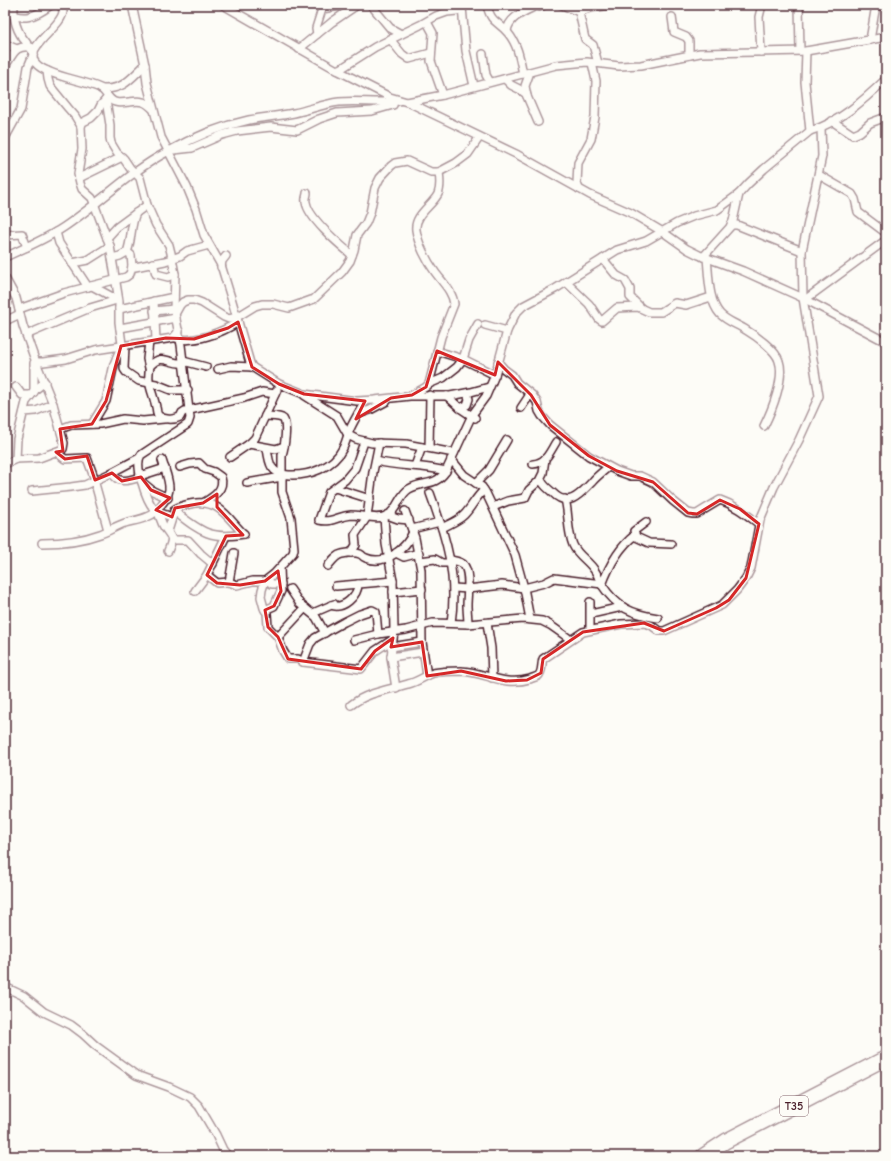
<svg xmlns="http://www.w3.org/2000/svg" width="891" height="1161" font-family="'Comic Neue',sans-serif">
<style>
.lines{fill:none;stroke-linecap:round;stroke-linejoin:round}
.street-casing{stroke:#4a1f2b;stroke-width:10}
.highway-casing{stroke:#4a1f2b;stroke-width:17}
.street{stroke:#fdfcf7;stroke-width:7}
.highway{stroke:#fdfcf7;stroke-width:14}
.marked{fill:none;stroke:#d62828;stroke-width:3;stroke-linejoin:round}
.labels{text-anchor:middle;stroke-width:3;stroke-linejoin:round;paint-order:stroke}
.shield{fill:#fdfcf7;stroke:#806168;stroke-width:1}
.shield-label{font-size:12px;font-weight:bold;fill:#4a1f2b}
</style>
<rect width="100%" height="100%" fill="#fdfcf7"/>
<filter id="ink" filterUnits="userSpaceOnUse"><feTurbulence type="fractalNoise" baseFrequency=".025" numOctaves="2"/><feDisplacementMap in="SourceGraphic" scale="8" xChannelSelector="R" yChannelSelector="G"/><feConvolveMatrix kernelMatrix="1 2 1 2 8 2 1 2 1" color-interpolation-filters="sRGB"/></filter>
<g filter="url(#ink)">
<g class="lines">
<g class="street-casing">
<g id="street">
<path d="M14 5C13 19 17 32 26 42 28 46 31 49 34 53"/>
<path d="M61 5C61 6 63 10 63 11 63 30 5 55 50 72 66 79 84 81 100 88 106 91 108 100 115 102 124 105 134 99 143 102 147 103 150 106 153 109"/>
<path d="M132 5 145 65 147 83 161 137 187 187 196 209 204 235 221 265 232 301 250 363 252 367 279 384 304 394 357 401 374 400 410 396H450L471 392 489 387"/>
<path d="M223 5 337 70 390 97 407 102 443 95 556 65 587 62 619 66 641 65 700 53 806 51 886 37"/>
<path d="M371 5 390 28 401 34"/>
<path d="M531 5 539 7 544 5"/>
<path d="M562 5 579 12 585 39 593 45 598 63"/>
<path d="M799 5 800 51"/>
<path d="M487 6C492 24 497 20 508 33 518 45 520 59 523 74"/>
<path d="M462 7 466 51 474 86"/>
<path d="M322 9 340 6 354 7"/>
<path d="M5 11C23 22 35 17 51 5"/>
<path d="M582 11C592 5 600 8 611 5"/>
<path d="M672 17 674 32 686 37 689 41V55"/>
<path d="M427 22 433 33 431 61 443 95"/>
<path d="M507 31C509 17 524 12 536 6"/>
<path d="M317 34 316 28 323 6"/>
<path d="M390 39 402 54 409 59 431 53"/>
<path d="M870 40 876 5"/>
<path d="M5 44 17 49"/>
<path d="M299 49 332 22 357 5"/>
<path d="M761 52 759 17 762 5"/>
<path d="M483 54 486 75 490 82"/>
<path d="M5 66C14 54 14 45 31 47"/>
<path d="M337 70 342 68 375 47 420 25 436 16 447 12 457 11 465 5"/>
<path d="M47 71 48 79 50 86 68 108 75 116 81 126 82 149 78 174 80 183 82 189 92 198 110 246 119 301V322L122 344 114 364 106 401 92 424"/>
<path d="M505 79 511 85 519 89 526 94 538 122"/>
<path d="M101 89C124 90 130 79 145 65"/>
<path d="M527 96 525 86 530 72"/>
<path d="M106 100 110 125V138L111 143 117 153 124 159 130 168 140 178 147 205 156 225 169 245 171 253 175 274 174 309 181 345 190 418 188 424 141 455C134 465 146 500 154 509 158 513 167 515 172 517"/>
<path d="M408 102 518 155 590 195 631 213 663 232 687 249 699 255 743 271 803 298 886 342"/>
<path d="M832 121 853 135 860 132 870 123 886 117"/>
<path d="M81 126 83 122 91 118 98 111 101 105 108 97"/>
<path d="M810 131C839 123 865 99 886 79"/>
<path d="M5 138 21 109 28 67 33 55"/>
<path d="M174 150 192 148 222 135 237 131 271 127 297 130 319 119 337 113 372 111 393 105"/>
<path d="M819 175 852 194 855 199 858 212 886 233"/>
<path d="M79 178 122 157"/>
<path d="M579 189 577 183 578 163 591 139 595 117 596 81 592 63"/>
<path d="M307 193C307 196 305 198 306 202 308 218 339 244 352 255"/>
<path d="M731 225H737L802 251"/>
<path d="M56 232 59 243 88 287"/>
<path d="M5 235 22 234 27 247"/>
<path d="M107 238 117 227 147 205"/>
<path d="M127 252 131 255 132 266 135 267 165 261 180 256 187 251 209 245"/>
<path d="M5 257C25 248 46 239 64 227 100 203 129 172 167 152 192 138 221 126 249 120 264 117 279 116 294 113 309 110 323 104 339 102 359 100 379 104 399 101"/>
<path d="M703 257 730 227 733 221 739 194"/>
<path d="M112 258 120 256 127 252C132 240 130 226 136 213"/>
<path d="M707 258C709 276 708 300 720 314 728 322 737 324 746 330 756 336 776 350 779 361 785 378 772 410 764 426"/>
<path d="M603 259 616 275 625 280 630 289V297L641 308"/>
<path d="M72 263 88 260 110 246"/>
<path d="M153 263 156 274 168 277 175 274"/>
<path d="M221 267 222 261 226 256"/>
<path d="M5 278 16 298 23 326 34 357 53 404 64 443 63 449 39 458 16 459 5 464"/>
<path d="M566 282 589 304 599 319 602 321 617 308 638 307 649 312H661L675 303 686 305 711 297"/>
<path d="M92 286 118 300"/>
<path d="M806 299 886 240"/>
<path d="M154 301 156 340"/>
<path d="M19 309 64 293 126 277 130 274 132 266"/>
<path d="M119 309 174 297"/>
<path d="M154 311 174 309"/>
<path d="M175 314 180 305 183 302 188 300H194L202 303 224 317 229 319 237 317 255 306 262 304H273L289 308 314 299 342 272 350 261 354 250 357 235 366 223 370 213 375 188 380 178 391 166 395 163 407 161 431 172H439L456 163 468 154 479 138"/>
<path d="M5 321 20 314"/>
<path d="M485 325 507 331"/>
<path d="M120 328 176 318"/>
<path d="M26 335 90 308 117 300"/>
<path d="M175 338C194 344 223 332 238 322"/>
<path d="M149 342 147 359 149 368"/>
<path d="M125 346 124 369 126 372 139 381 156 384 171 390H188"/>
<path d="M437 351 463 359 495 375"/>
<path d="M183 361 206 367"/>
<path d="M36 362H43L66 359 95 350 173 338 179 331"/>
<path d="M498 362 504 369 512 375 517 383 532 395 537 402 539 411 542 416 550 425 589 456 617 471 631 476H640L653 482 673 501 688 513 693 514H697L705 509 720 500C735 505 746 514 759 524"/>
<path d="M184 363C169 365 163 352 150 366 146 383 153 392 156 407 157 410 156 414 159 416 164 420 174 420 180 417L182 413 185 411 244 398 262 392 275 394"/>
<path d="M218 369 231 366 252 367"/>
<path d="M429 384 443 378 457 367 463 359 469 340 478 324"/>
<path d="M16 387 22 395H31"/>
<path d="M34 392V363"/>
<path d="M304 395 337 416 348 435 356 439 372 443 406 444 454 453"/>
<path d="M412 395 426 387 429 384 441 337 454 304C453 292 442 282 435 272 427 261 418 244 416 230 414 215 432 206 438 194 441 187 440 179 439 172"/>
<path d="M447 396 460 408 475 418"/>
<path d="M460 408 467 405 469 399 467 393"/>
<path d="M521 408 529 396V393"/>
<path d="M24 412 36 411 53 404"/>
<path d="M358 414 370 410 387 401"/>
<path d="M60 429 71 425 100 424 123 419 143 421 164 419"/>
<path d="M364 442 355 468 345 480 329 492 319 520C333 523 338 516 351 515 363 515 378 521 388 515 398 509 399 495 409 489 424 480 434 488 446 471L472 415 486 396 495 375 507 331 516 313 523 306 555 289 617 250 646 241 677 223 694 216 717 210 739 194 748 184 764 169 810 131 805 82 806 51"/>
<path d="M249 444 276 449 284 446"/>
<path d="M267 448C269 463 270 474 289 475 309 476 333 468 343 448 347 440 348 432 352 425 356 417 361 409 365 401"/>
<path d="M429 448 430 395"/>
<path d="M56 452 65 459 87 458 95 480"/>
<path d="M230 457 249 444 255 438 277 390"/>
<path d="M16 459 17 439 26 402 36 389 45 382"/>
<path d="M451 459 464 475 482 487 486 493 515 555 524 588 530 619"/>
<path d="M376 461C399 467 423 465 446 471"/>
<path d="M533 464C546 463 549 453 556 442"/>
<path d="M415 466 422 447"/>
<path d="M180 467 190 464 199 463 205 469 214 472 221 477C225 490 213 497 203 503"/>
<path d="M112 473C120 485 128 480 141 477"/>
<path d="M140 476 165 468"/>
<path d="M541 479C543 486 548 488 553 493 569 509 581 493 592 482 596 477 601 473 606 469"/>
<path d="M94 480 108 530"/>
<path d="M142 482 153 491 168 498"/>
<path d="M247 483 282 477"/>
<path d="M476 483 489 470 507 440"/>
<path d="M335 488 370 499"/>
<path d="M32 491 71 487 85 485 109 474 139 458"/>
<path d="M430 493C446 537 458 576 451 623"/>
<path d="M565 499C569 514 567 530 573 545 578 556 589 561 595 571 598 575 599 580 602 585 617 608 632 614 658 618"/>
<path d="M493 507 508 501 525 498 529 490 539 481 543 473 545 459"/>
<path d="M156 510C176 492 169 483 162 460"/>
<path d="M174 511C200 531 210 540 244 534"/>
<path d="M405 511 415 538 421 570 422 642 427 676"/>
<path d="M387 515 398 519 409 520"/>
<path d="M384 517 386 544 393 581 394 631 391 657 396 688"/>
<path d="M646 522 634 531 636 537 649 543 671 544"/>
<path d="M442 528C449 524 458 521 464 515 472 507 475 498 484 490"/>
<path d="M412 529 440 522"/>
<path d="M168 531 175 509C181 506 189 504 196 503 221 501 228 519 244 534"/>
<path d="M172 540H188L201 554 213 564"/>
<path d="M42 543C62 543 81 541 100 534 109 531 116 526 125 523 136 520 148 519 157 511 160 516 161 522 164 527 172 538 174 537 168 551"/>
<path d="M351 553 356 545 355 535 367 517 373 472 379 443"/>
<path d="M396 553 404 557 419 553"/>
<path d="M451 560C455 561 459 561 463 564 471 572 467 594 467 605 467 611 468 618 468 624"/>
<path d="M420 561 435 559 442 563H451"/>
<path d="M328 566C332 561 336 555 342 554 347 553 356 552 360 554 364 556 361 556 366 558 385 566 406 549 413 532"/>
<path d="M207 575 217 583 229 582 237 585 253 581H265L274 574 293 553 294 549 291 518 282 492V455C284 449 289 421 282 418 277 416 270 416 265 416"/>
<path d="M267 580 272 584H281"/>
<path d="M265 581 262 590 261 597 264 608 267 613 268 627 278 637 283 651 288 659H298L303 662 361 669 375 651 392 640"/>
<path d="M229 582 234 553"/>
<path d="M602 585C609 566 618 548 635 535"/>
<path d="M336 586 393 581"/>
<path d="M454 588 468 589 502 585 524 588 544 583 554 578 602 584"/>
<path d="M290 589 300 604 316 617 325 633"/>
<path d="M195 591 207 575 226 536"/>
<path d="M393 592 422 589"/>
<path d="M590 602V630"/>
<path d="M331 605C343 610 358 596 358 584"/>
<path d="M265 610 274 606 281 591 280 568"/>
<path d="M313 613 334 604"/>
<path d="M591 614 622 607"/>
<path d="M487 623 491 648 492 678"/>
<path d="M278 637 305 608"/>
<path d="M354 640 378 634 406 630 433 623 468 624 523 619 542 621 550 625 567 637 570 640"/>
<path d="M391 647 422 642"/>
<path d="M391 657 423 652"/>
<path d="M303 662 310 644 315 638 344 622 360 614 372 610 376 612 378 634"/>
<path d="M351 705C368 692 388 690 408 684 417 682 425 676 433 673 442 671 452 671 461 671 486 672 503 687 530 679 532 678 536 677 538 676 543 672 541 664 543 659L583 632 621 624 644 623 651 625 659 631H664L722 605 737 590 746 578 751 568 760 520 774 487 799 440 819 396 803 298 802 251 822 156 821 128"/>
<path d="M5 987 24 996 44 1012 71 1025 83 1034 96 1046 136 1075 169 1087 190 1097 199 1106 216 1135 223 1150 228 1156"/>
</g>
</g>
<g class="highway-casing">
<path id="highway" d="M703 1156 726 1141 886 1058"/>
</g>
<use href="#street" class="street"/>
<use href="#highway" class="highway"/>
</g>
</g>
<path d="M0 0H891V1161H0ZM238 322 252 367 279 384 304 394 365 401 356 419 391 398 412 395 426 387 437 351 495 375 498 362 531 395 550 425 589 456 617 471 653 482 688 513 697 514 720 500 740 509 759 524 746 578 729 600 716 608 664 631 644 623 583 632 543 659 541 673 527 680 506 681 461 671 427 676 422 642 391 647 393 638 375 651 361 669 288 659 278 637 268 627 265 610 274 606 281 591 278 571 265 581 240 585 217 583 207 575 226 536 243 535 217 507V494L203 503 175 508 172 517 156 510 170 498 151 490 141 477 122 481 112 473 95 480 87 456 65 459 56 452 63 451 60 429 92 424 106 401 121 346 166 338 194 339 228 328Z" fill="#fdfcf7" fill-opacity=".55" fill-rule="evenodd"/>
<path class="marked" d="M238 322 252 367 279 384 304 394 365 401 356 419 391 398 412 395 426 387 437 351 495 375 498 362 531 395 550 425 589 456 617 471 653 482 688 513 697 514 720 500 740 509 759 524 746 578 729 600 716 608 664 631 644 623 583 632 543 659 541 673 527 680 506 681 461 671 427 676 422 642 391 647 393 638 375 651 361 669 288 659 278 637 268 627 265 610 274 606 281 591 278 571 265 581 240 585 217 583 207 575 226 536 243 535 217 507V494L203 503 175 508 172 517 156 510 170 498 151 490 141 477 122 481 112 473 95 480 87 456 65 459 56 452 63 451 60 429 92 424 106 401 121 346 166 338 194 339 228 328Z"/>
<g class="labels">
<rect class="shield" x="780" y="1096" width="28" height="20" rx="3"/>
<g class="shield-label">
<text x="794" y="1110">T35</text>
</g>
</g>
<rect width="891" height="1161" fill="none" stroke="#fdfcf7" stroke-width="20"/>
<rect x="10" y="10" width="871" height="1141" fill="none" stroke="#4a1f2b" stroke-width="1.5" filter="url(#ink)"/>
</svg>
